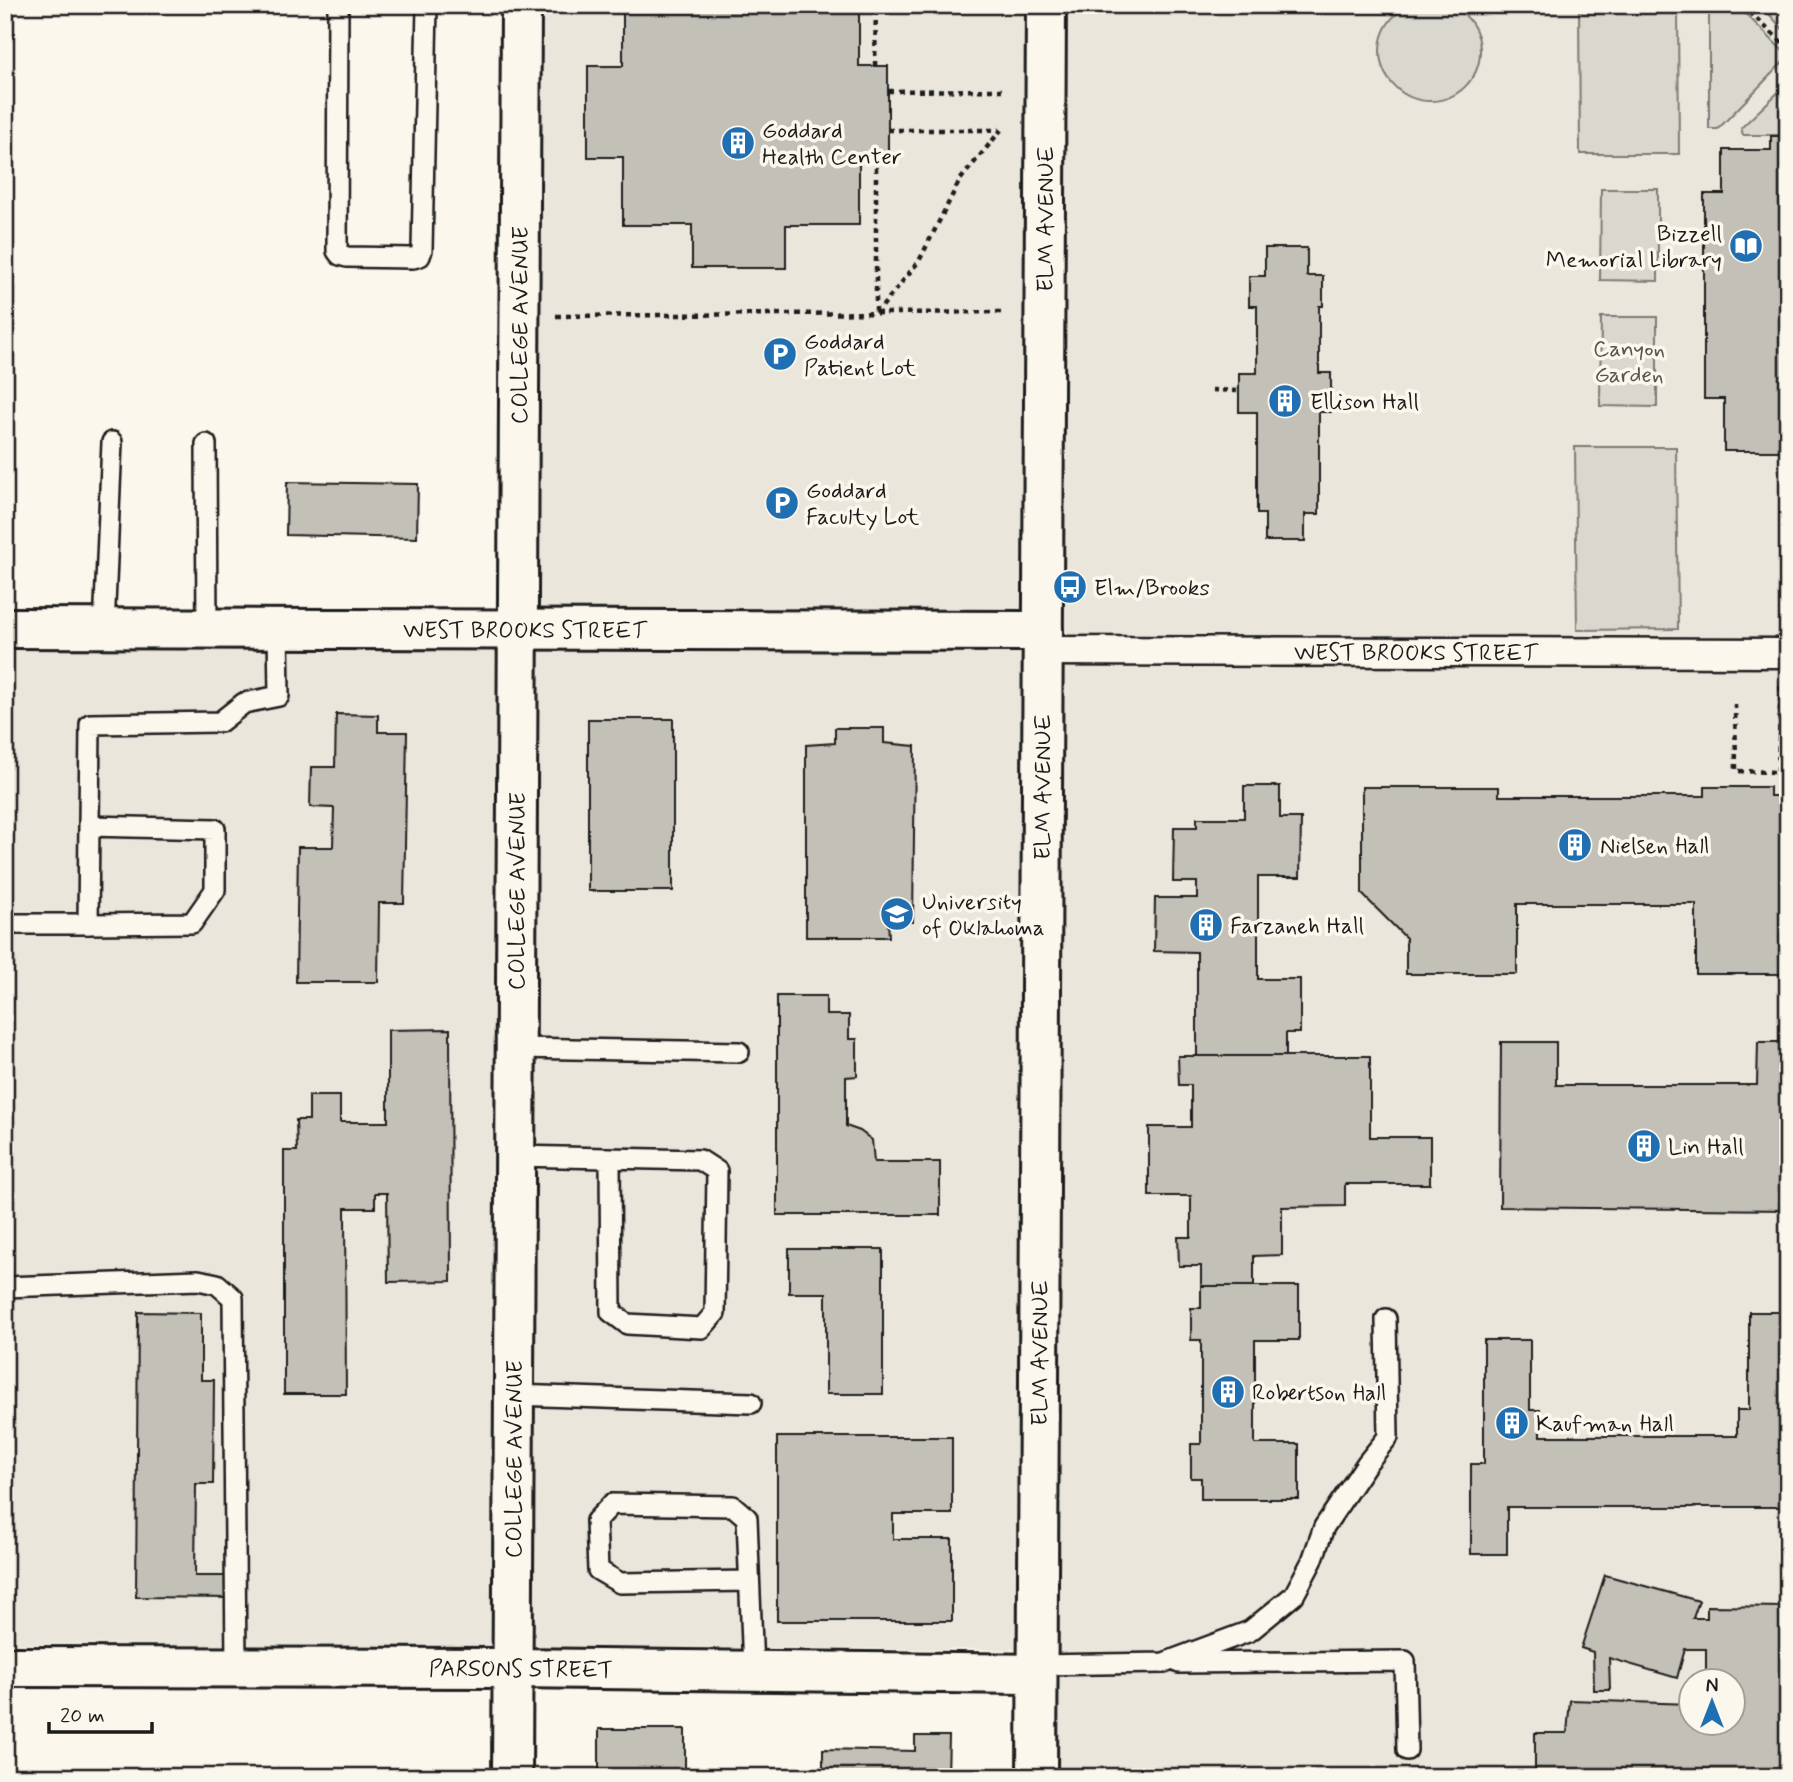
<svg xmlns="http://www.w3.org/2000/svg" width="1793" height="1782" font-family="Mynerve,sans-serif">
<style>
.built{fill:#eae6dc;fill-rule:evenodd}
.green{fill:#dad7ce;stroke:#7b7a75;stroke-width:2}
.building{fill:#c3c0b8;stroke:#1c1c1c;stroke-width:2}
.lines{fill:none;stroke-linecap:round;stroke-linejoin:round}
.service-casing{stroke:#1c1c1c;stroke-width:24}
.pedestrian-casing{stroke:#1c1c1c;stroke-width:33}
.minor-casing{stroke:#1c1c1c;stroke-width:44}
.tertiary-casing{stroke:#1c1c1c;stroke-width:44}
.path{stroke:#1c1c1c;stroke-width:4.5;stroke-dasharray:5 5;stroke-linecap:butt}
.service{stroke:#fbf7ec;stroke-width:19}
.pedestrian{stroke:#fbf7ec;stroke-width:28}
.minor{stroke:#fbf7ec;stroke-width:38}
.tertiary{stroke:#fbf7ec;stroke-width:38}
.labels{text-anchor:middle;stroke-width:7;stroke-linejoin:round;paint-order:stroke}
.poi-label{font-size:23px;fill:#1c1c1c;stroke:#fbf7ec;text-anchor:start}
.street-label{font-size:23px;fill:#1c1c1c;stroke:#fbf7ec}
.park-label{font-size:23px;fill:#555451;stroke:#fbf7ec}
</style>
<rect width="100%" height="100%" fill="#fbf7ec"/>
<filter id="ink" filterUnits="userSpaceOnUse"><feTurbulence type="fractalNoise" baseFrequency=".0143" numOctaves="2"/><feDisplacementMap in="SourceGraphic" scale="14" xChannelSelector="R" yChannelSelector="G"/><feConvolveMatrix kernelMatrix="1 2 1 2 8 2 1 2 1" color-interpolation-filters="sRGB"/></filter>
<g filter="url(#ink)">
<path class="built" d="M540 5H1788V1777H1055V1650L11 1644 13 1218H5V607L537 610ZM1692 1680H1734V1722H1692Z"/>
<g class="green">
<circle cx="1430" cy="51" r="50"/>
<path d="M1579 5H1678L1679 154H1580Z"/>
<path d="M1709 5H1737L1784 52V61L1718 129H1709Z"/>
<path d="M1761 5H1788V35Z"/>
<path d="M1788 83V135H1743L1741 128Z"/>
<path d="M1601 189H1658V281L1600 280Z"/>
<path d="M1601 317H1657V407L1600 406Z"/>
<path d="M1575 447H1676L1678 629 1577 630Z"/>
</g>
<g class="building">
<path d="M623 5H859V66H888V157H859V225H786V268H692V225H623V157H588V66H623Z"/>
<path d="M1771 136H1788V451H1724V399H1704V194H1724V150H1771Z"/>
<path d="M1265 248H1307V276H1323V306H1319V373H1331V412H1319V514H1305V541H1265V514H1257V412H1239V373H1257V306H1249V276H1265Z"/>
<path d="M287 482 418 484 417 538 286 535Z"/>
<path d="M336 714 378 715V732H407L404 903H379L378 982H296L298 847H333L334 808 310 807 311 767H335Z"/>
<rect x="588" y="719" width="85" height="172"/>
<path d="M835 728H884V743L915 746 913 922 888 921 889 937H806V745L835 743Z"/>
<path d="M1244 786H1280V818H1301L1300 877H1258V979H1300V1033H1286V1056H1197V952L1154 951 1155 898H1197V882H1173L1174 827H1197V818H1244Z"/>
<path d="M1362 787H1499V796H1705V787H1770V796H1788V974H1696V904H1517V974H1406V938L1362 894Z"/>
<path d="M777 996H826V1015H849V1039H857V1076L846 1077V1126L860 1131 872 1140 874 1162H940V1215H777Z"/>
<path d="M450 1029 451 1281 388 1282 387 1193H375V1208H345L346 1394H284V1151H297L296 1120H309V1096H340V1122H388V1030Z"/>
<path d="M1501 1042H1556V1085H1757L1758 1042H1788V1210L1500 1207Z"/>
<path d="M1178 1056H1370V1137H1430V1184H1345V1206L1282 1207V1255L1254 1256V1286H1201V1266H1179L1178 1237H1191V1196H1149V1127H1191V1085H1179Z"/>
<path d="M789 1249H883V1394H826V1293H789Z"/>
<path d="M1201 1286H1299V1340H1255V1444H1299V1499H1201V1478H1191V1444H1201V1340H1191V1308H1201Z"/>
<path d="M138 1312 201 1313V1380H214L213 1484H196L195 1576H232V1598L136 1597Z"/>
<path d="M1749 1312H1788V1507H1507V1554H1471V1464H1484V1340H1530V1410H1540V1436H1737V1410H1749Z"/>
<path d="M777 1437H952V1514H893V1539H952V1621H777Z"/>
<path d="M1605 1575 1699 1601 1693 1618H1707V1606L1786 1607 1788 1777H1535V1733H1567L1570 1700 1692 1704V1722H1734V1680H1706V1649H1685L1677 1678 1609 1658 1610 1690H1594L1593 1652 1581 1648Z"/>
<rect x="599" y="1729" width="86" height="48"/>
<path d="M915 1736H949L948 1777H823V1749L915 1751Z"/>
</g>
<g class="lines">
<g class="service-casing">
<g id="service">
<path d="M338 5 337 251 340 255 347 257 413 258 420 256 422 250 427 5"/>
<path d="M206 444 207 629"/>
<path d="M104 629 112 442"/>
<path d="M89 826 215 829V890L192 923 88 924 90 724 220 722 244 703 279 696 278 629"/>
<path d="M5 924H88"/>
<path d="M516 1048 739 1052"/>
<path d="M515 1156 700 1160 717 1171 715 1313 702 1328 627 1324 611 1312 610 1158"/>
<path d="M5 1287 198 1280 217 1284 233 1298 236 1667"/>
<path d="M514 1395 751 1403"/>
<path d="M749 1581 620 1583 598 1570 596 1521 612 1504 733 1506 747 1518 753 1670"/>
<path d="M1179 1663 1405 1661 1407 1750"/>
<path d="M1036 1665 1164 1663 1250 1631 1294 1595 1312 1561 1324 1527 1367 1463 1388 1437 1386 1319"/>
</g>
</g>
<g class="pedestrian-casing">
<g id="pedestrian">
<path id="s1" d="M1043 651 1788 653"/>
</g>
</g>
<g class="minor-casing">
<g id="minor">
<path id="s2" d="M5 628 1043 631"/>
<path id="s3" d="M5 1667 512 1668 1037 1674"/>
<path id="s4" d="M512 1777 521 5"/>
</g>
</g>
<g class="tertiary-casing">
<g id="tertiary">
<path id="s5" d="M1037 1777 1046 5"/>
</g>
</g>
<g class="path">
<path d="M1742 5 1788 48"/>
<path d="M875 66 876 5"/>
<path d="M888 91 1002 90"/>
<path d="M888 130H1000"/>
<path d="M876 157V314"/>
<path d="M876 314 919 261 960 180 1001 130"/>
<path d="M556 316 1002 312"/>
<path d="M1212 390 1239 391"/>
<path d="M1735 704 1736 771 1778 772 1781 682"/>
</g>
<use href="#service" class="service"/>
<use href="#pedestrian" class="pedestrian"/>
<use href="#minor" class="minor"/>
<use href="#tertiary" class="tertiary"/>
</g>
</g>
<defs>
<g id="building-disc" transform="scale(1.75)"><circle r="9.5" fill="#1f6fb2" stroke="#fbf7ec"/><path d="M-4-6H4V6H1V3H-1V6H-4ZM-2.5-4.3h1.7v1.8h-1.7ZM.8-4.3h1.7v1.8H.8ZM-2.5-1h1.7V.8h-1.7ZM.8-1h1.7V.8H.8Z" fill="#fff"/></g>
<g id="library-disc" transform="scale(1.75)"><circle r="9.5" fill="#1f6fb2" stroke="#fbf7ec"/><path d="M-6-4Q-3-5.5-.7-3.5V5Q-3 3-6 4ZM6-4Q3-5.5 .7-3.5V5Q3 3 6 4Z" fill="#fff"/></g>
<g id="parking-disc" transform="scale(1.75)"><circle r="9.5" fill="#1f6fb2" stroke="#fbf7ec"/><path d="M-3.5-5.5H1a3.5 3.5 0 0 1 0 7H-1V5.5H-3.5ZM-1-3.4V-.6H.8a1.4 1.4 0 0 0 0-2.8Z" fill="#fff"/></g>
<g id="bus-disc" transform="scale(1.75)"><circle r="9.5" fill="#1f6fb2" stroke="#fbf7ec"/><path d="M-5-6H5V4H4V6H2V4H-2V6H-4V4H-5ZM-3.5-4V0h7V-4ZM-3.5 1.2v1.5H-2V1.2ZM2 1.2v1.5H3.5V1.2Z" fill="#fff"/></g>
<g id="university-disc" transform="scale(1.75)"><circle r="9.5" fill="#1f6fb2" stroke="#fbf7ec"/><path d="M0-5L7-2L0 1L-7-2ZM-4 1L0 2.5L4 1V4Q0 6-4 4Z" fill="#fff"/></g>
</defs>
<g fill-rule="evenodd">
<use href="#building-disc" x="738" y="143"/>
<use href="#library-disc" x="1746" y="246"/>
<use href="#parking-disc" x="780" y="354"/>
<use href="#building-disc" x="1285" y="401"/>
<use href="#parking-disc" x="782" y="503"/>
<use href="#bus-disc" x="1070" y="587"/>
<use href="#building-disc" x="1575" y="845"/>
<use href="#university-disc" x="897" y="914"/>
<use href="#building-disc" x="1206" y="925"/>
<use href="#building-disc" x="1644" y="1146"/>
<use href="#building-disc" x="1228" y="1392"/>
<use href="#building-disc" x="1512" y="1423"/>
</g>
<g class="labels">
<g class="poi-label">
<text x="762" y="138">Goddard<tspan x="762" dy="26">Health Center</tspan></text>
<text x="1722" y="241" text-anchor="end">Bizzell<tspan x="1722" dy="26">Memorial Library</tspan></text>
<text x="804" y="349">Goddard<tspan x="804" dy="26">Patient Lot</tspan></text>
<text x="1310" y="409">Ellison Hall</text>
<text x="806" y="498">Goddard<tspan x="806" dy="26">Faculty Lot</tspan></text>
<text x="1094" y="595">Elm/Brooks</text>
<text x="1600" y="853">Nielsen Hall</text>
<text x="922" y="909">University<tspan x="922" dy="26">of Oklahoma</tspan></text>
<text x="1230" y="933">Farzaneh Hall</text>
<text x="1668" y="1154">Lin Hall</text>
<text x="1252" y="1400">Robertson Hall</text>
<text x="1536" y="1431">Kaufman Hall</text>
</g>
<g class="street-label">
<text dy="8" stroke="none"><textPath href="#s5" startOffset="1558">ELM AVENUE</textPath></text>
<text dy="8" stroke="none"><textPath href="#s4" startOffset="1452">COLLEGE AVENUE</textPath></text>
<text dy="8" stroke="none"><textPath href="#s2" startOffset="520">WEST BROOKS STREET</textPath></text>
<text dy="8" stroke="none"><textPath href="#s1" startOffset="373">WEST BROOKS STREET</textPath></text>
<text dy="8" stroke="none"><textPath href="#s5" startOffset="990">ELM AVENUE</textPath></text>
<text dy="8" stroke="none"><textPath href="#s4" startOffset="886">COLLEGE AVENUE</textPath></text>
<text dy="8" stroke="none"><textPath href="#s5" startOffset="424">ELM AVENUE</textPath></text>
<text dy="8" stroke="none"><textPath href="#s4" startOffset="318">COLLEGE AVENUE</textPath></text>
<text dy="8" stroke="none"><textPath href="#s3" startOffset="516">PARSONS STREET</textPath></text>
</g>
<g class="park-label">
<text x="1629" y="356">Canyon<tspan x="1629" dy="26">Garden</tspan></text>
</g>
</g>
<rect width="1793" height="1782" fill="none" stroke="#fbf7ec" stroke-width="28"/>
<rect x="14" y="14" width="1765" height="1754" fill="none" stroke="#1c1c1c" stroke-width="2.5" filter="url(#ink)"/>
<g transform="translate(1712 1702)"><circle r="33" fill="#fbf7ec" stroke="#a29f99" stroke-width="2"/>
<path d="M0-5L12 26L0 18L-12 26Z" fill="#1f6fb2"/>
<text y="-10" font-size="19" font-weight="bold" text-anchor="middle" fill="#1c1c1c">N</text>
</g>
<path d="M49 1722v10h103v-10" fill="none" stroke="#1c1c1c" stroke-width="3.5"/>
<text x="60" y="1722" font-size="21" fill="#1c1c1c" stroke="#fbf7ec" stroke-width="5" paint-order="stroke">20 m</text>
</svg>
